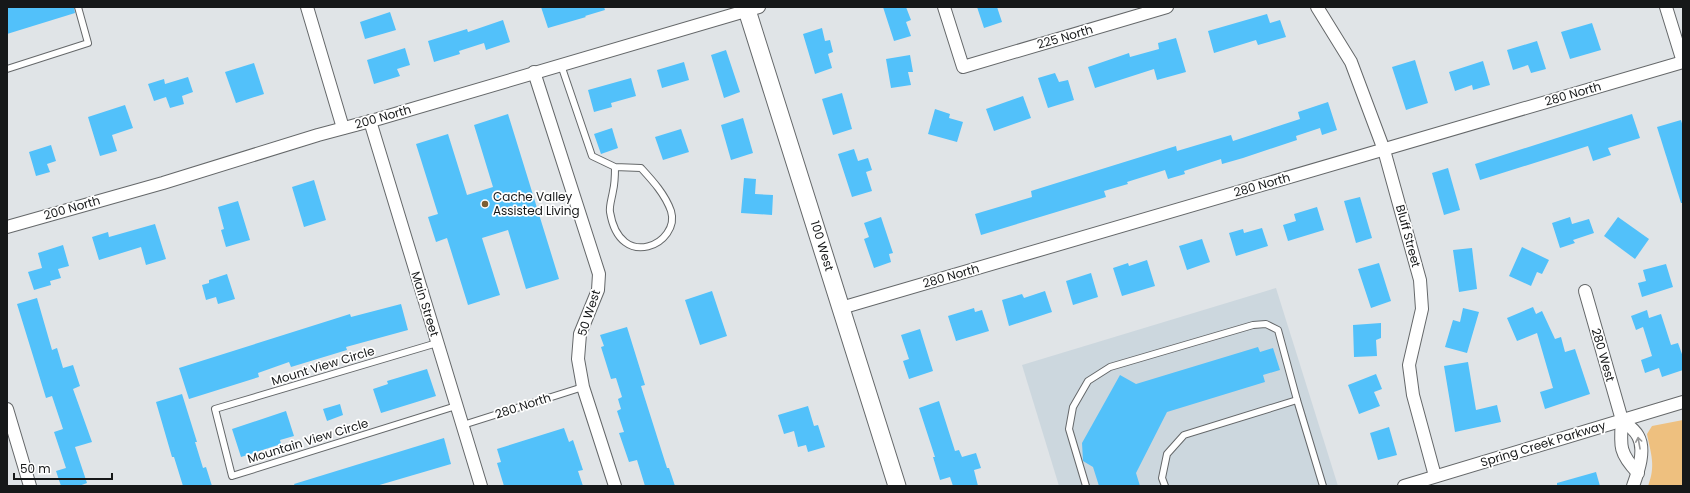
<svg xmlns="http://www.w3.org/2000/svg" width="1690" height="493" font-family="Poppins,sans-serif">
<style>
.built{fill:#ccd7de}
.green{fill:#eec07f}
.building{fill:#52c1fa}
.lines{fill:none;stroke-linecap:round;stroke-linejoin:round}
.lane-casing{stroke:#65686a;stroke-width:8}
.street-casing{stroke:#65686a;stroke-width:14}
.secondary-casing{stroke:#65686a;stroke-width:19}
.lane{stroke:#fff;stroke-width:6}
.street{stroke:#fff;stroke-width:12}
.secondary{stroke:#fff;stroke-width:17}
.oneway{stroke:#969798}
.poi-dot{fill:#7c5e33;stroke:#fff;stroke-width:1.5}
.labels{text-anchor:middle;stroke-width:3.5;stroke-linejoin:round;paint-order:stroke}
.street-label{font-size:12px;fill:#161819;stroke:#fff}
.poi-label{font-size:12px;fill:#161819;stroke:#fff;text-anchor:start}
</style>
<rect width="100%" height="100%" fill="#e0e4e7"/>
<path class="built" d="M1276 288 1338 486H1059L1022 365Z"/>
<path class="green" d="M1683 420V486H1648C1656 466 1651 454 1647 434L1652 426Z"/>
<g class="building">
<path d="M7 7H74L75 13 7 34Z"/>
<path d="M541 7H604L605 10 585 16 586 17 548 28Z"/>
<path d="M883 7H906L911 20 906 22 911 36 894 41Z"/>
<path d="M977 7H997L1002 22 984 28Z"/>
<path d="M390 12 396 30 365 39 360 22Z"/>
<path d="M1267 14 1270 23 1280 20 1286 37 1258 45 1256 40 1214 53 1208 31Z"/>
<path d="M503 20 510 42 486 50 484 43 459 51 460 54 434 62 428 41 467 29 468 32Z"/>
<path d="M1592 23 1601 50 1570 59 1561 32Z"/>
<path d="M822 28 825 41 830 40 833 52 828 54 832 68 815 74 803 34Z"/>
<path d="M1176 38 1186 72 1157 80 1154 69 1095 88 1088 67 1129 53 1130 57 1159 49 1158 43Z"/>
<path d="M1537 41 1546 69 1531 73 1528 65 1513 70 1507 50Z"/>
<path d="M405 48 410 65 397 69 400 76 374 84 367 60Z"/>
<path d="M726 50 740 92 724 98 711 55Z"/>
<path d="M910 55 913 72H908L911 85 891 88 886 59Z"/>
<path d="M1415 60 1428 103 1406 110 1392 67Z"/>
<path d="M1483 61 1490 85 1473 90 1472 85 1455 91 1449 72Z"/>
<path d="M684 62 689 80 662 88 657 70Z"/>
<path d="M254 63 264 94 236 103 225 72Z"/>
<path d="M1055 73 1059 82 1068 80 1074 100 1048 108 1038 78Z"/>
<path d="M188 77 193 92 182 96 184 104 170 108 166 97 154 101 148 84 164 79 165 84Z"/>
<path d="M631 78 636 96 611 103 612 107 594 112 588 90Z"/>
<path d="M842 93 852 129 833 135 822 99Z"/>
<path d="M1023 96 1031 118 994 131 986 109Z"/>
<path d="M1328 102 1337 130 1322 135 1320 128 1296 136 1297 140 1243 158 1222 164 1221 159 1184 171 1185 174 1168 179 1165 170 1127 182 1128 184 1104 191 1106 197 981 235 975 214 1032 197 1031 191 1176 146 1177 151 1231 135 1233 141 1300 119 1298 112Z"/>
<path d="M125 105 133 128 112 135 117 151 100 156 88 117Z"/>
<path d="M935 109 950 114 949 118 963 122 957 142 928 134Z"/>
<path d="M508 114 559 279 526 289 508 230 482 238 500 295 468 305 447 238 436 242 428 217 438 214 416 144 448 134 467 195 493 187 474 125Z"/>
<path d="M1632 114 1640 138 1608 148 1611 155 1593 161 1588 146 1480 180 1475 164Z"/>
<path d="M743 118 753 153 731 160 721 125Z"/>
<path d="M1681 120 1683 127V203H1681L1657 127Z"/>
<path d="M612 128 618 148 601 154 594 134Z"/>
<path d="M681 129 689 152 663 160 655 137Z"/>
<path d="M51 145 56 161 47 164 50 172 36 176 29 152Z"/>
<path d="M854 149 858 161 868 158 872 170 866 172 872 191 852 197 838 154Z"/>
<path d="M1448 168 1460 210 1444 215 1432 173Z"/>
<path d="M744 178 756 179 755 194 773 195 772 215 741 213Z"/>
<path d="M314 180 326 220 304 227 292 187Z"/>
<path d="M1360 197 1372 238 1356 243 1344 201Z"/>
<path d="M238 201 250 240 226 247 221 230 224 229 218 207Z"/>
<path d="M1317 207 1324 230 1288 241 1283 225 1296 221 1294 214Z"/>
<path d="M881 217 893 253 889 254 891 262 874 268 864 239 869 237 864 223Z"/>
<path d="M1570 217 1572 224 1589 219 1594 233 1573 240 1575 243 1560 248 1552 223Z"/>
<path d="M1618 217 1649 239 1635 259 1604 236Z"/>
<path d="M155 224 166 259 146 265 141 247 99 260 92 237 108 232 109 237Z"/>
<path d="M1262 228 1268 246 1236 256 1229 233 1243 229 1244 233Z"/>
<path d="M1202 239 1210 262 1187 270 1179 246Z"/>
<path d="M63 245 69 266 58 269 61 278 50 281 51 285 34 290 28 272 42 268 38 253Z"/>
<path d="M1522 247 1549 260 1542 274 1537 272 1531 286 1509 276Z"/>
<path d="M1472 248 1477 289 1459 292 1453 250Z"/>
<path d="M1147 260 1155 286 1122 296 1113 268 1128 263 1129 266Z"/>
<path d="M1379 263 1391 301 1371 308 1358 269Z"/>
<path d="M1666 264 1673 287 1642 297 1638 283 1646 281 1643 270Z"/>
<path d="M1091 273 1098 297 1073 305 1066 281Z"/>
<path d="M227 274 235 299 218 304 216 297 206 300 202 285 209 283V280Z"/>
<path d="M712 291 727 336 700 345 685 300Z"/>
<path d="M1045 291 1052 312 1009 326 1002 300 1022 294 1024 298Z"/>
<path d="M37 298 52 350 57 348 63 368 73 365 80 386 73 389 92 442 75 447 87 483 79 486H61L56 471 66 468 54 432 63 429 52 396 46 398 17 304Z"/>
<path d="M401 304 408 330 346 347 347 350 291 367 289 362 258 373 259 377 189 399 179 368 350 314 351 317Z"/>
<path d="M1533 307 1536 314 1542 311 1555 339 1561 337 1565 352 1575 349 1590 394 1545 409 1540 392 1553 388 1537 333 1517 341 1507 318Z"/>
<path d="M974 308 975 312 982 310 989 331 956 341 948 316Z"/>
<path d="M1463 308 1479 312 1467 353 1445 347 1453 320 1460 322Z"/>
<path d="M1647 310 1649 318 1661 314 1671 345 1678 343 1683 357V370L1662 377 1659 368 1645 373 1641 360 1652 356 1643 327 1636 330 1631 316Z"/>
<path d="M1381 323V338L1376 340 1377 356 1354 357 1353 325Z"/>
<path d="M627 327 645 385 641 386 667 468H669L675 486H645L637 460 629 462 619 433 624 432 617 411 621 409 618 399 622 397 616 378 611 379 601 347 604 346 600 335Z"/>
<path d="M920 329 933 371 909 379 903 361 909 359 901 335Z"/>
<path d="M1258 347 1260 352 1273 348 1280 370 1263 375 1265 382 1167 412 1136 473 1140 486H1099L1093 467 1083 461 1082 443 1120 375 1136 384Z"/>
<path d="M1468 362 1476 410 1497 405 1501 422 1455 432 1444 366Z"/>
<path d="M427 369 436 396 381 413 373 389 388 384 387 381Z"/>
<path d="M1376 374 1382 389 1374 392 1380 406 1359 414 1348 385Z"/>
<path d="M182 394 197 442H195L203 468 206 467 212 486H183L174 457H172L156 402Z"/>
<path d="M939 401 955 451 959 450 962 457 976 453 981 468 974 470 978 486H953L950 477 940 480 933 457H935L919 408Z"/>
<path d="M340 404 343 415 327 421 323 409Z"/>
<path d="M808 406 814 426 818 425 825 447 808 452 806 445 798 447 794 431 784 434 778 415Z"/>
<path d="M286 411 294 436 280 440 281 444 241 457 232 429Z"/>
<path d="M1389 427 1397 455 1378 460 1370 433Z"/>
<path d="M564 428 569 442 573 440 583 470 578 471 583 486H504L497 463 501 462 497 449Z"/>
<path d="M444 438 451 464 376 486H295L294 484Z"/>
<path d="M1596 472 1600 486H1557V483Z"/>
</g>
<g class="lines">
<g class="lane-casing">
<g id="lane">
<path d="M561 65 592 156 615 167 641 168C652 180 665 194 671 211 681 243 620 273 610 212 609 206 612 198 613 191 615 183 615 175 615 167"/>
<path d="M7 69 88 43 78 7"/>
<path d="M437 343 215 409 232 476 456 406"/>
<path d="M463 425 583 387"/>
<path d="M1086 486 1069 429 1073 407 1088 381 1110 367 1253 325 1266 324 1278 330 1297 400"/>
<path d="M1165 486 1162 478 1167 454 1184 435 1297 400 1323 486"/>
</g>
</g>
<g class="street-casing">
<g id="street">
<path d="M307 7 343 128"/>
<path d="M944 7 963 67 1167 7"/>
<path d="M1317 7 1351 62 1384 150 1420 280 1422 309 1409 365 1413 395 1435 476"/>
<path d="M1666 7 1683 62"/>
<path d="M534 72 599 274 598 290 580 334 578 359 583 387 615 486"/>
<path d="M370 121 481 486"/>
<path d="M7 227 163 183 318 135 378 119 759 7"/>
<path d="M1585 291 1622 420C1620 446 1619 453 1638 473"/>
<path d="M841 308 1683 62"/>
<path d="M7 409 30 486"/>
<path d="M1622 420C1627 424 1635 430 1638 436 1646 450 1638 472 1633 486"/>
<path d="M1404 486 1683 402"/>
</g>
</g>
<g class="secondary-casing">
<path id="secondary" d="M746 7 897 486"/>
</g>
<use href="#lane" class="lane"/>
<use href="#street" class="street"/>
<use href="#secondary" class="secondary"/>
</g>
<defs><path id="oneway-shaft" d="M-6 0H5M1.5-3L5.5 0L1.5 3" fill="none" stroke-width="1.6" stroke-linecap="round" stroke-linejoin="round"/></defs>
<use class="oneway" href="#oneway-shaft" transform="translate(1639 443) rotate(-100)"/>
<circle class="poi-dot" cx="485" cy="204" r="4"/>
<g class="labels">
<g class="street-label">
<text transform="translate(1065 37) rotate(-16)" y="4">225 North</text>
<text transform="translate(1573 94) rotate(-16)" y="4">280 North</text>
<text transform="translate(383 117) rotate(-16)" y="4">200 North</text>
<text transform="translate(1262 185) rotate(-16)" y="4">280 North</text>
<text transform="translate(72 208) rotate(-16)" y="4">200 North</text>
<text transform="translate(1408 236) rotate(75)" y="4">Bluff Street</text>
<text transform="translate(822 246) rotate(73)" y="4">100 West</text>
<text transform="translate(951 276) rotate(-16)" y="4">280 North</text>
<text transform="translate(425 304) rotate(73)" y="4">Main Street</text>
<text transform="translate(589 313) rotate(-72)" y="4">50 West</text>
<text transform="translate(1603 355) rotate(74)" y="4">280 West</text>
<text transform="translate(323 366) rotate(-17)" y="4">Mount View Circle</text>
<text transform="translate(523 406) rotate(-18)" y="4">280 North</text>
<text transform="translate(308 441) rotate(-17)" y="4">Mountain View Circle</text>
<text transform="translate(1543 444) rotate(-17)" y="4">Spring Creek Parkway</text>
</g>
<g class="poi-label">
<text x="493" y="201">Cache Valley<tspan x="493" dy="14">Assisted Living</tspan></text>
</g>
</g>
<rect width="1690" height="493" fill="none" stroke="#161819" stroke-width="16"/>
<path d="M14 473v6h98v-6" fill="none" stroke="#161819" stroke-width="2"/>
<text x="20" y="473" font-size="12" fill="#161819" stroke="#ffffff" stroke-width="3" paint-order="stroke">50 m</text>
</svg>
